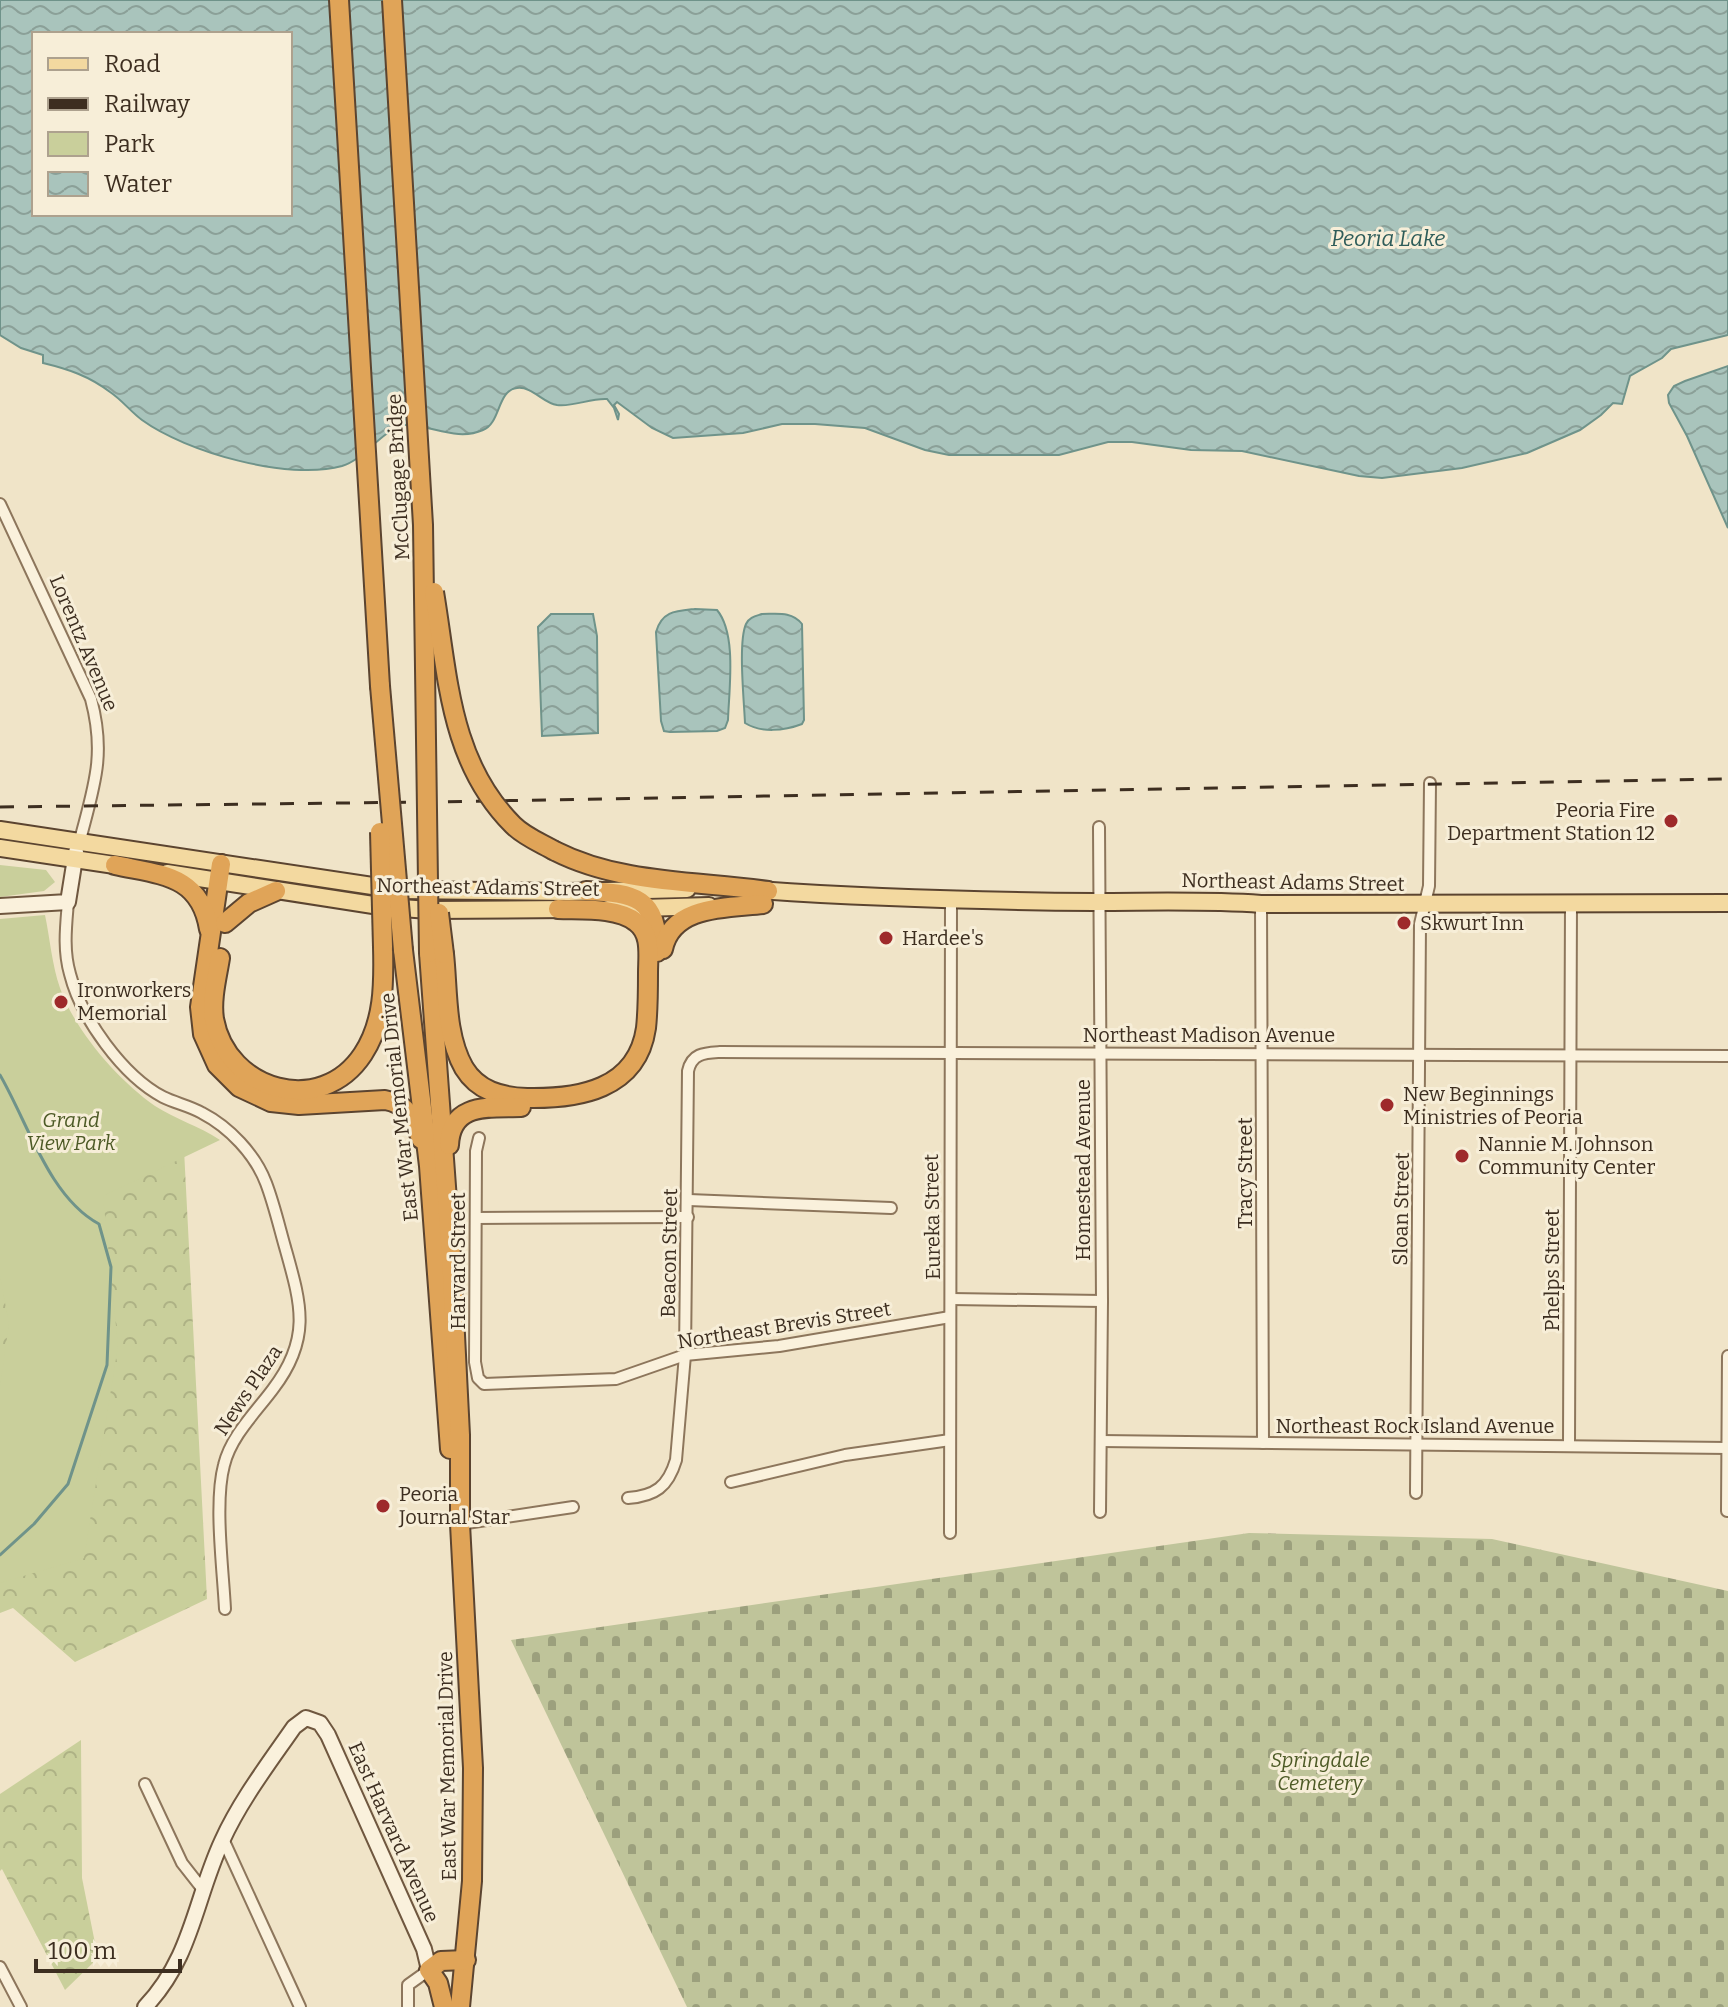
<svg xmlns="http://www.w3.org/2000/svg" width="1728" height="2007" font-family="Bitter,serif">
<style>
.forest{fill:url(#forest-crowns)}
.cemetery{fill:url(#cemetery-stones)}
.park{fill:#c9cf9b}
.water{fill:url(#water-waves);stroke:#6f938a;stroke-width:2;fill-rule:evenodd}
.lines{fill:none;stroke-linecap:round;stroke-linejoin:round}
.stream{stroke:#6f938a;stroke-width:3}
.street-casing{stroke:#8d765c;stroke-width:14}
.secondary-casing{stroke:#6f573f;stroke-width:18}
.primary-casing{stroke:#5b4430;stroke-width:20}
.highway-casing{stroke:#5b4430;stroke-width:22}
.street{stroke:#faf1dc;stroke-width:10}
.secondary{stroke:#faf1dc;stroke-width:14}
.primary{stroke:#f3d9a0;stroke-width:16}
.highway{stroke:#e0a458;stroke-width:18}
.rail{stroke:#3d2e20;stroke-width:3;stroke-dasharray:14 14;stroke-linecap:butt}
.highway-bridge-casing{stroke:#5b4430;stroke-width:22;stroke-linecap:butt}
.highway-bridge{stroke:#e0a458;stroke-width:18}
.poi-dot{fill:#9e2a2b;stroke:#f7eed8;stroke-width:3}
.labels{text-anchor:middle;stroke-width:6;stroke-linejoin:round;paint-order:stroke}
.street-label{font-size:20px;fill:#3d2e20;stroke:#f7eed8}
.poi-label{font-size:20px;fill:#3d2e20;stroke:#f7eed8;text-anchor:start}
.park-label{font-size:20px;font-style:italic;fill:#4d5a26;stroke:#f7eed8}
.water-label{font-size:22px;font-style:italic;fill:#2f5d5a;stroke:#f7eed8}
</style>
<defs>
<pattern id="forest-crowns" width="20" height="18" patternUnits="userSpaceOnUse" patternTransform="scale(2)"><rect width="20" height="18" fill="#c9cf9b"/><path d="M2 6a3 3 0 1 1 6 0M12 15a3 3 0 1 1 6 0" fill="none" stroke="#aeb285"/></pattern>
<pattern id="cemetery-stones" width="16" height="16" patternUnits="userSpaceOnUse" patternTransform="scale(2)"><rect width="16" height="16" fill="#bfc49a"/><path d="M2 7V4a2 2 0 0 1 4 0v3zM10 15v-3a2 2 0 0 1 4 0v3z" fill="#9ca07d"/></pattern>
<pattern id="water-waves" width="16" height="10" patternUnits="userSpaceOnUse" patternTransform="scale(2)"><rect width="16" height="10" fill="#a9c4bc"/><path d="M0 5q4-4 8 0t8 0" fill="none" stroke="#8ba098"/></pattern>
</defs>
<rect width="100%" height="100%" fill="#f0e4c8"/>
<g class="forest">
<path d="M53 1007 134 1098 183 1130 207 1599 75 1662 13 1608 0 1613V1051Z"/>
<path d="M81 1740 82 1878 98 1958 65 1990 2 1869 0 1871V1794Z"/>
</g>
<path class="cemetery" d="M1249 1533 1492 1539 1728 1591V2007H687L511 1640Z"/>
<g class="park">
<path d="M0 865 46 870 55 882 44 891 0 897Z"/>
<path d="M45 915C50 939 52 965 60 988 75 1031 118 1080 155 1106 175 1119 199 1126 220 1140L103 1196 118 1346 84 1558 0 1583V1386L9 1324 0 1276V919Z"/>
</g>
<g class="water">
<path d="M0 0H1728V335L1671 349 1662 358 1630 376 1622 404 1613 403 1601 415 1580 430 1527 453 1462 468 1382 478 1359 476 1242 451 1191 450 1132 442H1108L1059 455H949L925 450 865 428 815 424H782L743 433 673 438 652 428 617 402 614 405 619 414 618 420 614 408 607 399C590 398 574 407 557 405 543 403 532 386 517 388 497 390 501 423 483 430 456 442 430 424 403 425 379 433 365 459 342 466 288 481 186 452 142 420 131 412 122 400 110 392 89 376 68 369 43 363V355L21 348 0 335ZM34 34H290V214H34Z"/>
<path d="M1728 366V528L1687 436 1669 403 1668 395 1674 386 1685 381Z"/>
<path d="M695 609 717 610C737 634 729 689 728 720L725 728 717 731 670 732 664 731 661 721 656 632C662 611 676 611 695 609Z"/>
<path d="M551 614H593L597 636 598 733 542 736 538 627Z"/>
<path d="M762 614C777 614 792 611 802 624L804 720 802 724C784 731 761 733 745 723 744 700 738 642 746 624 749 617 756 616 762 614Z"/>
</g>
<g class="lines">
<path class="stream" d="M0 1075C28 1123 49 1197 99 1224L111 1267 107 1365 68 1484 34 1524 0 1555"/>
<g class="street-casing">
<g id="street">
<path d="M0 504 91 699C106 755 94 786 80 840"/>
<path d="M1099 827 1102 1301 1100 1512"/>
<path d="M68 902C66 926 63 950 70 974 81 1018 123 1076 163 1097 175 1103 190 1106 202 1113 229 1127 255 1154 266 1183 274 1204 279 1226 285 1247 301 1304 312 1338 273 1389 256 1412 231 1436 224 1465 214 1502 223 1569 225 1609"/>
<path d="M1261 904 1263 1443"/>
<path d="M479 1138 476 1151 475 1362 478 1378 484 1384 616 1379 685 1355 779 1346 950 1317"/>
<path d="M689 1200 891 1208"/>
<path d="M476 1218 688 1217"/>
<path d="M951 1299 1102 1301"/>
<path d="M1101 1441 1728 1448"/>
<path d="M1569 1445 1571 903"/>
<path d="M731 1482 845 1455 950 1440"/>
<path d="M1416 1493 1420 924 1429 886 1430 783"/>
<path d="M628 1498C655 1496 668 1487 676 1460L685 1355 688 1071C692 1053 705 1053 720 1052L1728 1056"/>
<path d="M1727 1511 1728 1356"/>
<path d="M460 1524 573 1507"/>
<path d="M950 1533 951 900"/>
<path d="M145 1784 182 1863 204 1891"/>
<path d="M223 1839 300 2007"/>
<path d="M0 1967 21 2007"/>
<path d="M408 2007V1985L429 1970"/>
</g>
</g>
<g class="secondary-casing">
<g id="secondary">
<path d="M0 906 68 902 76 852"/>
<path d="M145 2007C192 1958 195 1899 222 1841 240 1801 269 1763 294 1727L306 1718 320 1723 328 1735 424 1949 429 1970"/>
</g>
</g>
<g class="primary-casing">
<g id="primary">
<path d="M0 830 399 890 568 892 687 889"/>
<path d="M0 848 128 867"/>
<path d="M167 873 386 907 430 910 569 909"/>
<path d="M758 890C870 898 983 901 1095 902 1151 902 1205 900 1261 904L1728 903"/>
<path d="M608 909 709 906"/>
</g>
</g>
<g class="highway-casing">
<g id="highway">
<path d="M339 0 380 686"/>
<path d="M555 851C620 884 697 881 768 891"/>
<path d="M221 864 200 1007 203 1034 217 1065 239 1087 271 1102 299 1105 385 1100C408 1104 414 1119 421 1139"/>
<path d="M115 865C160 875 200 874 209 929"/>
<path d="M586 891C635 893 658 897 657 952"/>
<path d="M225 923 249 903 276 891"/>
<path d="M663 949C672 905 727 908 763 904"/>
<path d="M403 950 429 1166 450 1449"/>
<path d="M429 953 451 1255 460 1435V1524L473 1768 472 1881 460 2007"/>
<path d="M444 954C448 990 445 1035 464 1068 478 1091 501 1097 527 1098 578 1099 637 1090 646 1028 648 1010 648 991 648 973 648 955 652 934 636 922 617 907 581 910 558 909"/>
<path d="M220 958C217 977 211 999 214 1019 227 1091 321 1118 363 1054 384 1022 384 984 383 947"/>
<path d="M449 1145C451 1102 489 1108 521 1107"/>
<path d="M444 2007 438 1983 429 1970 441 1961 466 1960"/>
</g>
</g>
<use href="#street" class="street"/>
<use href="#secondary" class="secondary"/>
<use href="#primary" class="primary"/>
<use href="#highway" class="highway"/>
<path class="rail" d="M0 807 427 802 1728 779"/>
<g class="highway-bridge-casing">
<g id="highway-bridge">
<path d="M392 0 423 525 429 953"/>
<path d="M434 592C448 675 449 761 513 825 525 837 541 843 555 851"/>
<path d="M380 686 403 950"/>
<path d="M380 832 383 947"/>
<path d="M439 913 444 954"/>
</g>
</g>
<use href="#highway-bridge" class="highway-bridge"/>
</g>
<g class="poi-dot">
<circle cx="1671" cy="821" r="8"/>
<circle cx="1404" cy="923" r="8"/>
<circle cx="886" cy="938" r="8"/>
<circle cx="61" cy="1002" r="8"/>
<circle cx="1387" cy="1105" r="8"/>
<circle cx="1462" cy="1156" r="8"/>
<circle cx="383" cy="1506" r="8"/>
</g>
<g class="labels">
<g class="street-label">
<text transform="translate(398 477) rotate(-93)" y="7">McClugage Bridge</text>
<text transform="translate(84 643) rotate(67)" y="7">Lorentz Avenue</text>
<text transform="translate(1293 882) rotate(1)" y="7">Northeast Adams Street</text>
<text transform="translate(488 887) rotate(1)" y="7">Northeast Adams Street</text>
<text x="1209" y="1042">Northeast Madison Avenue</text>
<text transform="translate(399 1107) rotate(-96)" y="7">East War Memorial Drive</text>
<text transform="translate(1083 1170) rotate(-90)" y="7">Homestead Avenue</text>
<text transform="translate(1245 1173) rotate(-90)" y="7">Tracy Street</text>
<text transform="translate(1401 1209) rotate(-89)" y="7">Sloan Street</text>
<text transform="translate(932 1217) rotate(-91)" y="7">Eureka Street</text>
<text transform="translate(669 1253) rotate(-89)" y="7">Beacon Street</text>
<text transform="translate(458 1261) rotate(-90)" y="7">Harvard Street</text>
<text transform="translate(1552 1270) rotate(-90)" y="7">Phelps Street</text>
<text transform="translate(784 1325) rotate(-9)" y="7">Northeast Brevis Street</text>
<text transform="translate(248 1390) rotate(-56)" y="7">News Plaza</text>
<text x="1415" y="1433">Northeast Rock Island Avenue</text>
<text transform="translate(447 1766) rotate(-91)" y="7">East War Memorial Drive</text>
<text transform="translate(394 1832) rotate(66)" y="7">East Harvard Avenue</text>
</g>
<g class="poi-label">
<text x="1655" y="817" text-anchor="end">Peoria Fire<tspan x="1655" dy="23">Department Station 12</tspan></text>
<text x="1420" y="930">Skwurt Inn</text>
<text x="902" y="945">Hardee's</text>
<text x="77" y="997">Ironworkers<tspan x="77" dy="23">Memorial</tspan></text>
<text x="1403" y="1101">New Beginnings<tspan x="1403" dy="23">Ministries of Peoria</tspan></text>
<text x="1478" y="1151">Nannie M. Johnson<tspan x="1478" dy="23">Community Center</tspan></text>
<text x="399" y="1501">Peoria<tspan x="399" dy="23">Journal Star</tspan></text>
</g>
<g class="park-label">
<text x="71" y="1127">Grand<tspan x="71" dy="23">View Park</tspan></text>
<text x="1320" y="1767">Springdale<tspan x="1320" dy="23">Cemetery</tspan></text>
</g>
<g class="water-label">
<text x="1388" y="246">Peoria Lake</text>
</g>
</g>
<rect x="32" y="32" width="260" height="184" fill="#f7eed8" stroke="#ada18e" stroke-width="2"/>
<rect x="48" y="58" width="40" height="12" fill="#f3d9a0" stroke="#ada18e" stroke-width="2"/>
<text x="104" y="72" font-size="24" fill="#3d2e20">Road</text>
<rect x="48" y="98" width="40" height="12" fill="#3d2e20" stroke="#ada18e" stroke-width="2"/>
<text x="104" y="112" font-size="24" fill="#3d2e20">Railway</text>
<rect x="48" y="132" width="40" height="24" fill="#c9cf9b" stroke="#ada18e" stroke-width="2"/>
<text x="104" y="152" font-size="24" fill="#3d2e20">Park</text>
<rect x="48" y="172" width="40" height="24" fill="url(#water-waves)" stroke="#ada18e" stroke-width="2"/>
<text x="104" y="192" font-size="24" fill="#3d2e20">Water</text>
<path d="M36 1959v12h144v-12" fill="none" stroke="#3d2e20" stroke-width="4"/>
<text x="48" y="1959" font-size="24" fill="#3d2e20" stroke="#f7eed8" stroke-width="6" paint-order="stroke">100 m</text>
</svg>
